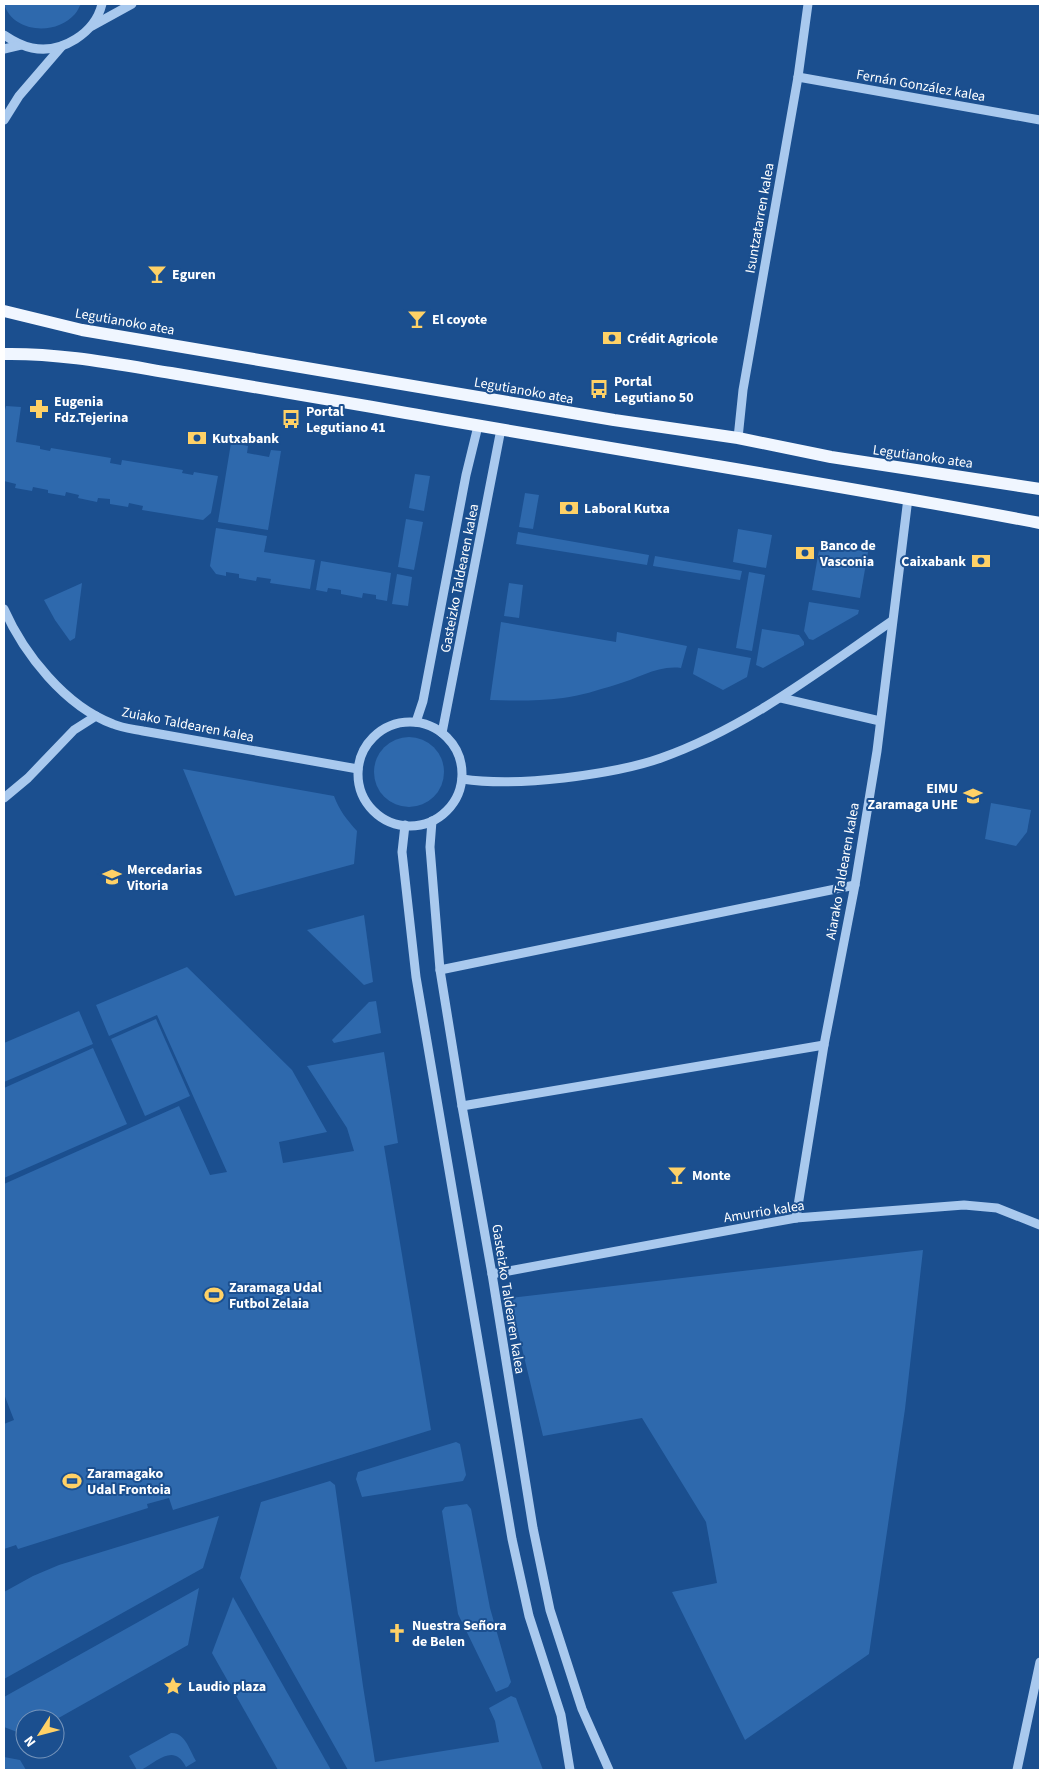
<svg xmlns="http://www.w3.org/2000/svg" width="1044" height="1774" font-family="'Source Sans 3',sans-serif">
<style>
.green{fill:#2e69ad}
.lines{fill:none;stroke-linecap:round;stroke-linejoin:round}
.minor{stroke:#a9c9ee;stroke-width:9}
.major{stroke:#f0f6ff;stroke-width:12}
.labels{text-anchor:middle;stroke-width:4;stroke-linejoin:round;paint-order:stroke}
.street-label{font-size:14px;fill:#fff;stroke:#1b4f8f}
.poi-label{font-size:14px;font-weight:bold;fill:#fff;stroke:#1b4f8f;text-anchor:start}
</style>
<rect width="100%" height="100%" fill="#1b4f8f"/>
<g class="green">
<path d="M4 4H81C79 7 77 12 75 14 56 36 13 33 4 4Z"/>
<path d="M6 406 21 407 16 442 40 446V449L50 451 51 448 111 458 110 463 121 465 122 460 183 470 182 473 193 475 194 472 218 476 211 513 203 520 142 510 143 506 129 503 128 507 110 504V499L98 498 97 502 78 498 79 495 66 492 65 496 48 493V490L33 487 32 491 15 488 16 484 4 481V414Z"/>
<path d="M231 443 248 446 247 453 269 457 271 450 281 451 268 530 218 522Z"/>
<path d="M415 474 430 476 424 511 409 508Z"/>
<path d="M525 493 539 495 533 529 519 527Z"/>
<path d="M406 519 423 522 414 570 398 567Z"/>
<path d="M216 528 267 536 264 552 315 560 310 589 270 583 271 579 257 577 256 581 239 578V574L226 572V576L216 574 210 566Z"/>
<path d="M738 529 772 535 766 568 733 562Z"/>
<path d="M518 532 649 555 647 565 516 544Z"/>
<path d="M820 544 868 552 860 598 812 590Z"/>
<path d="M655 556 742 571 740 580 653 566Z"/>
<path d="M321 561 391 573 387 601 376 599V595L363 593 362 598 341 594V590L328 588 327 592 316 590Z"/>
<path d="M749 572 765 575 752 651 736 648Z"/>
<path d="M397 574 412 577 408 606 392 604Z"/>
<path d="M82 583 75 638 70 641 55 620 44 600Z"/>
<path d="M509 583 523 585 519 618 504 616Z"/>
<path d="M809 602 859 610 858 614 813 640 809 639 804 631Z"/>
<path d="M501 622 616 642 617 632 687 646 681 668C657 665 638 679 615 685 598 690 580 696 563 698 539 701 514 701 490 700Z"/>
<path d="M762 629 799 635 804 642V645L763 668 756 665Z"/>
<path d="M698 648 751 658 747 677 723 690 693 674Z"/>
<circle cx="409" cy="772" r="35"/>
<path d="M183 769 334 796C339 810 347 820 357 831L354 864 235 896Z"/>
<path d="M991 803 1031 810 1027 832 1016 846 985 839Z"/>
<path d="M364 915 373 982 364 985 307 930Z"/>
<path d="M187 967 292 1070 327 1132 279 1142 283 1163 354 1151 347 1128 307 1066 384 1052 398 1143 384 1146 431 1430 173 1510 169 1498 147 1504 148 1508 18 1549 16 1545 4 1549V1424L14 1420 4 1394V1184L179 1106 210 1175 227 1172 157 1015 109 1036 96 1005Z"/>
<path d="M376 1001 381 1033 334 1043 332 1040 369 1002Z"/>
<path d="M79 1011 93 1044 4 1082V1043Z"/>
<path d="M156 1019 190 1096 145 1116 111 1039Z"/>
<path d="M93 1048 127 1124 4 1178V1088Z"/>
<path d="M923 1250 905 1409 869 1654 745 1740 672 1592 717 1583 706 1522 642 1418 543 1436 510 1298Z"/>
<path d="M456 1442 460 1444 466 1475 463 1481 362 1497 356 1479 358 1472Z"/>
<path d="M330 1481 335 1485 363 1686 375 1762 499 1742 495 1721 489 1708 511 1696 516 1698 543 1770H348L240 1578 261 1502Z"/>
<path d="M467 1504 471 1509 490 1608 511 1682 508 1687 496 1692 458 1614 442 1511 445 1507Z"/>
<path d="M219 1516 203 1568 4 1679V1592L33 1576 59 1565Z"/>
<path d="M199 1588 188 1645 55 1720 25 1719V1735L4 1727V1697Z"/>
<path d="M233 1597 331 1770H278L212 1653Z"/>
<path d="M171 1733C185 1732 190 1751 196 1761L186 1767C174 1743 158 1761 141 1770H137L129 1756Z"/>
<path d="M4 1757 20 1760 26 1770H4Z"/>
</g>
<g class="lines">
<g class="minor">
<path d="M92 26 132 4"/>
<path d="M4 35C13 41 22 46 32 48 62 54 95 33 102 4"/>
<path d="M4 49 21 45"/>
<path d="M798 77 1040 120"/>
<path d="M4 120 19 96 62 46"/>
<path d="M738 438 743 390 798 77 808 4"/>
<path d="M4 609C24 654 65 706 113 724 122 728 133 729 143 731L358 769"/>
<path d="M781 698 880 721"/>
<path d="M416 722 423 701 466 475 478 426"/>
<circle cx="410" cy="774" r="52"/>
<path d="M442 733 501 429"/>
<path d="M462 779C496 784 530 782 564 778 597 774 630 769 661 758 746 728 819 671 892 621"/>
<path d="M4 798 28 778 74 730 96 716"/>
<path d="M432 821 430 847 440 970 462 1106 492 1274 533 1528 550 1610 582 1709 609 1770"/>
<path d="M405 825 402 852 416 977 512 1539 529 1616 561 1715 570 1770"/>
<path d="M440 970 855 885"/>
<path d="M462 1106 824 1045"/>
<path d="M796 1218 824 1045 855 885 877 751 908 498"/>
<path d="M492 1274 796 1218 964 1205 997 1208 1040 1225"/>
<path d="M1017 1770 1040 1662"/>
</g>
<g class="major">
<path d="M4 311 82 330 614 420 738 438 831 457 1040 489"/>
<path d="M4 354C60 353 116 364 171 373 250 386 328 399 406 413 617 450 829 483 1040 523"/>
</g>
</g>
<defs>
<g id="bar-bare" transform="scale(1.5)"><path d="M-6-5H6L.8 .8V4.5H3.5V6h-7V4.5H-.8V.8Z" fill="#ffd166" stroke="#1b4f8f" stroke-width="2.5" paint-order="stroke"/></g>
<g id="bank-bare" transform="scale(1.5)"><path d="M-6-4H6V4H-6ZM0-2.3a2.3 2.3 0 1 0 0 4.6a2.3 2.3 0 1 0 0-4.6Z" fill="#ffd166" stroke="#1b4f8f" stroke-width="2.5" paint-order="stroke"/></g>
<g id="bus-bare" transform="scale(1.5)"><path d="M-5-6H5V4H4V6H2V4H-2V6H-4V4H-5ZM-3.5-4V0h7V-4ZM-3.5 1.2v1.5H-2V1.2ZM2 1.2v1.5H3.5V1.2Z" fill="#ffd166" stroke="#1b4f8f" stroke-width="2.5" paint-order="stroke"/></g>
<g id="pharmacy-bare" transform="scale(1.5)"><path d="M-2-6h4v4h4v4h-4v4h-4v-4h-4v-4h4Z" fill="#ffd166" stroke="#1b4f8f" stroke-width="2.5" paint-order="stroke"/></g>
<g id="school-bare" transform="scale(1.5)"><path d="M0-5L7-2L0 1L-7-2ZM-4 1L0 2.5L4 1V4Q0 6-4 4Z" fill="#ffd166" stroke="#1b4f8f" stroke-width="2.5" paint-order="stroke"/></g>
<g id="stadium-bare" transform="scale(1.5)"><path d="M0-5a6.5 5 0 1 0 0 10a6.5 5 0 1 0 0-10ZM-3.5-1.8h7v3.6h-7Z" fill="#ffd166" stroke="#1b4f8f" stroke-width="2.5" paint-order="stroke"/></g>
<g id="church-bare" transform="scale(1.5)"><path d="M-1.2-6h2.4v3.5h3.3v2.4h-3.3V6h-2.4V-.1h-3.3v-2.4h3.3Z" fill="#ffd166" stroke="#1b4f8f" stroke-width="2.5" paint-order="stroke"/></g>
<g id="sight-bare" transform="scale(1.5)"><path d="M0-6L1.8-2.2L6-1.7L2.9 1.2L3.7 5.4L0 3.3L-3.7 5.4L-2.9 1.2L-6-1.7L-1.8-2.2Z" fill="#ffd166" stroke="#1b4f8f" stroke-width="2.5" paint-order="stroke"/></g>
</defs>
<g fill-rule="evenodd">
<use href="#bar-bare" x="157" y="274"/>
<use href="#bar-bare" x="417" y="319"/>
<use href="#bank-bare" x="612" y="338"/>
<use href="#bus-bare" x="599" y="389"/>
<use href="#pharmacy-bare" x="39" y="409"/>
<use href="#bus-bare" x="291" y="419"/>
<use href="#bank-bare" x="197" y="438"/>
<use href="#bank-bare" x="569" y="508"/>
<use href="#bank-bare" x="805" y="553"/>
<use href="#bank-bare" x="981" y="561"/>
<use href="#school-bare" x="973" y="796"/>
<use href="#school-bare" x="112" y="877"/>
<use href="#bar-bare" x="677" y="1175"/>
<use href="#stadium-bare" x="214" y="1295"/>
<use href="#stadium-bare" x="72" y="1481"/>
<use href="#church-bare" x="397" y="1633"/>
<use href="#sight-bare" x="173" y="1686"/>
</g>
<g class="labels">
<g class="street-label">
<text transform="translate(921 85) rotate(10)" y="5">Fernán González kalea</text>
<text transform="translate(759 218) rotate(-80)" y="5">Isuntzatarren kalea</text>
<text transform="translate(125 321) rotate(10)" y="5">Legutianoko atea</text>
<text transform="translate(524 390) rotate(10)" y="5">Legutianoko atea</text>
<text transform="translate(923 456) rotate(8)" y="5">Legutianoko atea</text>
<text transform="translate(459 578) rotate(-79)" y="5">Gasteizko Taldearen kalea</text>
<text transform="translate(188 724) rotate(11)" y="5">Zuiako Taldearen kalea</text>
<text transform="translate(842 871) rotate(-80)" y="5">Aiarako Taldearen kalea</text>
<text transform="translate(764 1211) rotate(-9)" y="5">Amurrio kalea</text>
<text transform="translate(509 1299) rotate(81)" y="5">Gasteizko Taldearen kalea</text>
</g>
<g class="poi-label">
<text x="172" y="279">Eguren</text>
<text x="432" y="324">El coyote</text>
<text x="627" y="343">Crédit Agricole</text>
<text x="614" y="386">Portal<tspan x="614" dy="16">Legutiano 50</tspan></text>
<text x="54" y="406">Eugenia<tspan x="54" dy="16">Fdz.Tejerina</tspan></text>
<text x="306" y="416">Portal<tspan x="306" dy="16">Legutiano 41</tspan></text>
<text x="212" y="443">Kutxabank</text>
<text x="584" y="513">Laboral Kutxa</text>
<text x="820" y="550">Banco de<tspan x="820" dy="16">Vasconia</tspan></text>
<text x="966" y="566" text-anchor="end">Caixabank</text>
<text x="958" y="793" text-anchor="end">EIMU<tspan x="958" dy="16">Zaramaga UHE</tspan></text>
<text x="127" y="874">Mercedarias<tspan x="127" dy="16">Vitoria</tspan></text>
<text x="692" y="1180">Monte</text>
<text x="229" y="1292">Zaramaga Udal<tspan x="229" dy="16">Futbol Zelaia</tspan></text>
<text x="87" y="1478">Zaramagako<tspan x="87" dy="16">Udal Frontoia</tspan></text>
<text x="412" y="1630">Nuestra Señora<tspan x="412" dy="16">de Belen</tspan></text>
<text x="188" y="1691">Laudio plaza</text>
</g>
</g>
<rect width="1044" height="1774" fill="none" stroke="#ffffff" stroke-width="10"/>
<g transform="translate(40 1734) rotate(234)"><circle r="24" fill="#1b4f8f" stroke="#7695bc"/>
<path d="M0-4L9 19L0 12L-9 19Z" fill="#ffd166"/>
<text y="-8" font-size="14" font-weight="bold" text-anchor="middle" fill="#ffffff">N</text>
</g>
</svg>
